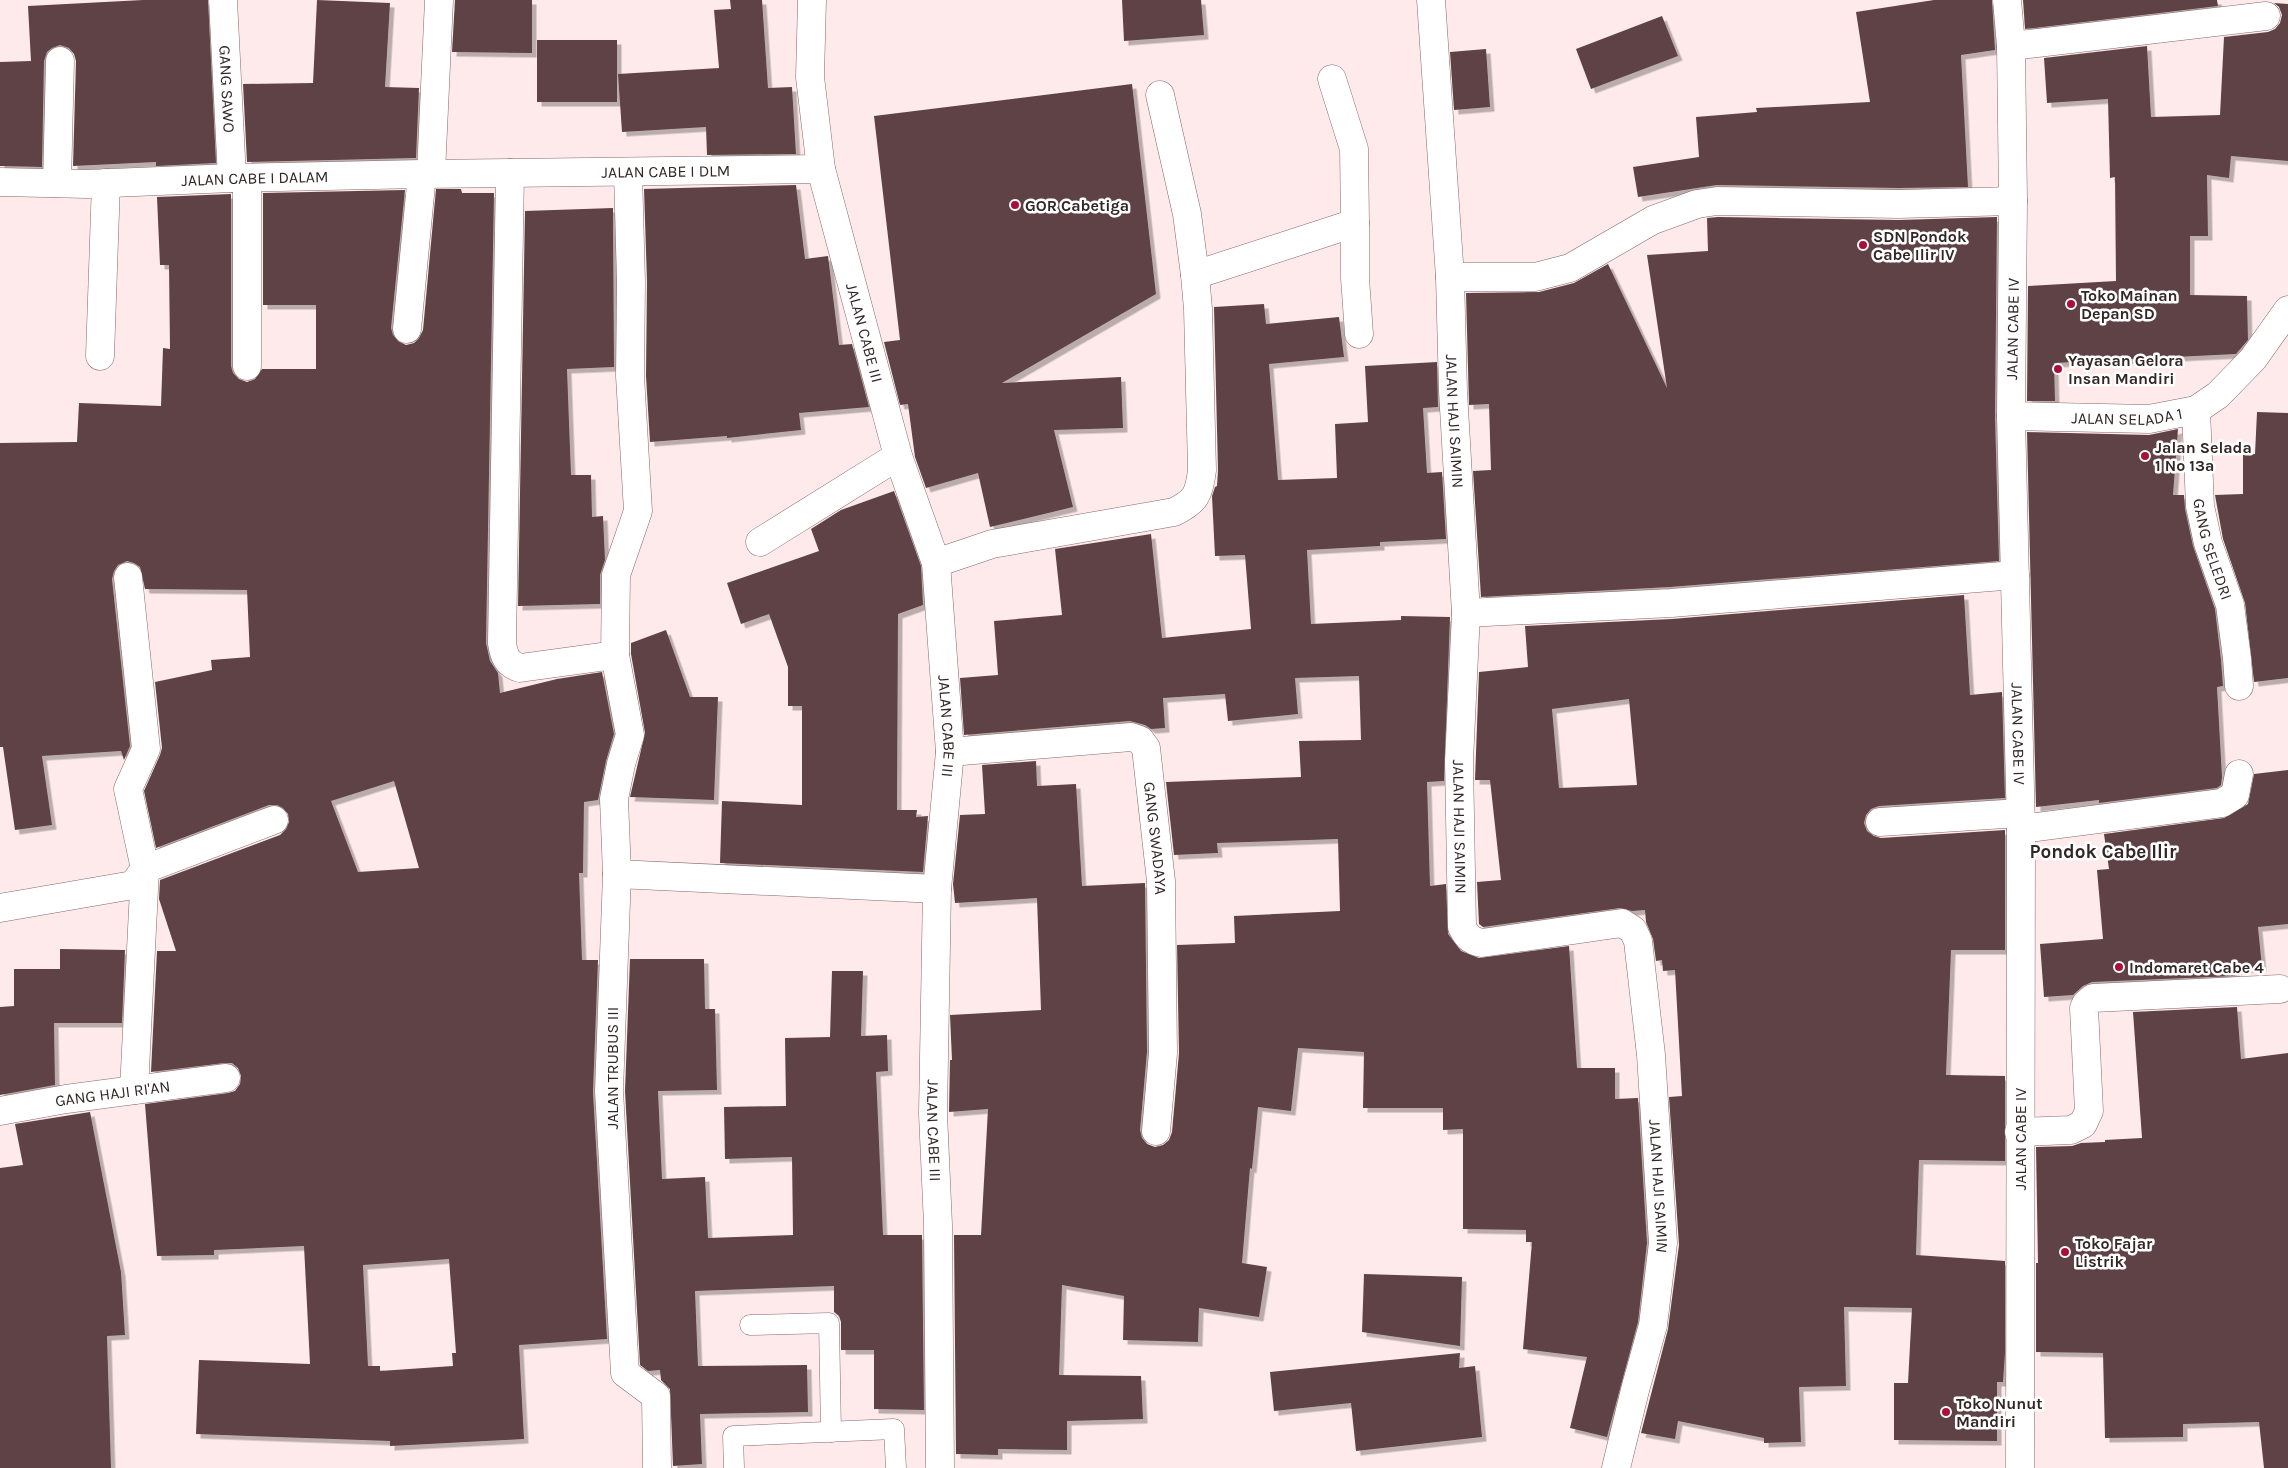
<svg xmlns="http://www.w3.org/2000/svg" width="2288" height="1468" font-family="Karla,sans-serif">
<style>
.building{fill:#5e4345;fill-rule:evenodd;filter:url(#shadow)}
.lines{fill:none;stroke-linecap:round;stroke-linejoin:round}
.lane-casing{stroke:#85686a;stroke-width:21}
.street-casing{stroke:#85686a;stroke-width:29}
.secondary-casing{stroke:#85686a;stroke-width:29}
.lane{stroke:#fff;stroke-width:20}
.street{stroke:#fff;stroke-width:28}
.secondary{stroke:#fff;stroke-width:28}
.poi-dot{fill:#a8103b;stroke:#fff;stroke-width:2}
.labels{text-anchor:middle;stroke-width:5;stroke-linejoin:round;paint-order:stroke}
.street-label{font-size:16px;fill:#332627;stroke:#fff}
.poi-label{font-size:16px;font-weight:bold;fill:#332627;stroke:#fff;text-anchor:start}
.quarter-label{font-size:19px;font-weight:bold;fill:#332627;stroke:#fff}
</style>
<defs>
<filter id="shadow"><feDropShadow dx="4.5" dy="4.5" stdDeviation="0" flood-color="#0004"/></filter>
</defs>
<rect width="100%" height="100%" fill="#ffeaeb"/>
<g class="building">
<path d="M143 0H208L216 163 156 166V162L73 166 76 61 74 54 69 48 60 45 52 48 47 52 44 61 42 167 0 166V62L31 61 28 6Z"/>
<path d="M317 0 390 3 385 87 419 88 416 158 247 162 243 84 313 83Z"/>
<path d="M455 0H532V53L452 52Z"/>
<path d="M730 0H762L768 88 792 87 796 154 707 155 706 127 622 132 618 74 719 68 714 10 731 9Z"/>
<path d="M1122 0H1201L1204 35 1124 41Z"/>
<path d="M1934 0H1992L1995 50 1961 55 1968 187 1899 188 1717 185 1638 197 1633 167 1699 157 1696 117 1757 112 1756 108 1870 102 1856 12Z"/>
<path d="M2023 0H2217L2218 6 2025 29Z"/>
<path d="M2274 3 2288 4V161L2231 156 2229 178 2207 175 2208 236H2190V295L2247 296 2248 340 2236 354 2054 363 2055 401H2027L2028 286 2116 281 2115 177 2110 178 2108 99 2047 103 2044 58 2147 46 2151 117 2220 115 2224 37 2268 32 2275 29 2280 23 2282 15 2279 7Z"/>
<path d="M1662 16 1678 56 1591 89 1576 49Z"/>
<rect x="537" y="40" width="80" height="62"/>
<path d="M1486 49 1490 107 1454 110 1450 52Z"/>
<path d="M1132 84 1156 294 1002 383 1121 377 1123 428 1054 430 1073 507 990 527 978 473 926 488 915 457 908 404 900 405 884 342 900 340 874 116Z"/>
<path d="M796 185 805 259 828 256 839 345 852 344 869 407 799 413 801 430 727 438V436L650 442 646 376 647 282 644 189Z"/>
<path d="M436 189H461L462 193H494L486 643 490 661 498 673 500 693 557 679 602 672 614 734 606 761 598 800 584 802 583 873H579L582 960H598L593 1092 607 1339 519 1345 524 1439 390 1446V1441L196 1434 199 1360 310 1364 304 1246 214 1250V1255L157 1256 145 1104 228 1093 235 1091 240 1084 241 1076 238 1068 232 1063H224L151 1072 157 951H176L159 899 160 880 280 835 286 829 289 822 288 814 283 808 277 805H269L156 848 144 791 160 755 162 748 155 682 212 670 211 660 250 657 247 590 145 589 140 567 134 563 127 561 118 565 114 571 112 579 130 746 124 760 121 751 42 756 52 825 15 830 3 747H0V443L77 442 79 403 161 406 163 348 170 349 169 265H160L157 197 231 194V366L233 373 239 379 247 382 255 379 262 369H316V305H263V193L405 190 391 328 393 335 398 341 406 345 414 343 419 338 423 330ZM394 781 419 868 358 872 331 801ZM449 1259 456 1353H452L453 1366 380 1371V1366H368L363 1265Z"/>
<path d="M613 208 614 367 567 369 571 475H591L592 517 603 516 605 560 600 575V604L518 606 525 211Z"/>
<path d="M1718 217 1899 220 1997 217 1995 416 1999 561 1670 587 1481 597 1473 471 1491 470 1489 404 1469 405 1466 293 1539 292 1574 283 1608 264 1667 388 1647 255 1708 251 1707 218Z"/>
<path d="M1264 304 1266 324 1339 317 1344 357 1269 364 1278 480 1337 478 1335 424 1368 422 1365 366 1437 362 1438 407 1423 408 1427 473 1442 472 1446 539 1380 542V546L1307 550 1311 624 1401 620V616L1450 617 1444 781 1427 782 1430 886 1446 884 1448 934 1461 951 1479 958 1569 946 1577 1068H1615V1099L1638 1098 1647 1243 1638 1322 1607 1437 1570 1428 1587 1357 1523 1349 1532 1242H1526V1230L1463 1229V1129L1443 1130V1108H1363L1364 1052 1298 1048 1291 1111 1258 1107 1252 1169 1250 1168 1242 1263 1267 1267 1259 1317 1199 1308 1198 1342 1123 1340 1124 1296 1062 1285 1059 1375 1141 1376 1143 1419 1067 1421V1450L998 1449V1455L956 1454 954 1235H981L988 1109 949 1112 950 1060H952L950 1015 1041 1010 1037 898 955 903 953 884 960 815 985 814 982 765 1036 761 1037 786 1076 784 1082 886 1145 883 1147 1052 1140 1130 1142 1138 1147 1144 1155 1147 1163 1145 1169 1140 1172 1132 1179 1053 1177 945 1235 943 1234 916 1340 911 1338 839 1217 843 1218 853 1174 855 1166 782 1301 777 1299 741 1361 740 1359 676 1295 678 1298 714 1228 721 1225 694 1163 698 1165 728 1151 729 1145 725 1130 721 964 735 960 678 998 675 994 621 1062 615 1055 549 1151 534 1162 638 1251 629 1245 555 1215 556 1212 496 1215 487 1217 486 1218 470 1214 307Z"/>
<path d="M2257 412 2288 413V678L2254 682 2245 603 2223 539 2215 495 2243 494V455L2255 454Z"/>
<path d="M2178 429 2173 495H2184L2185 509 2193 546 2215 609 2221 660 2223 686 2217 687 2222 777 2221 785 2217 788 2099 803V800L2036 807 2027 432 2149 435Z"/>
<path d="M894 491 921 566 923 605 898 614 897 810H917L916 817 928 816 923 872 720 863 722 801 802 805V706H788V667L769 614 741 624 727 583 819 551 811 529 841 510Z"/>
<path d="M1964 595 1970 695 2002 692 2005 798 1879 806 1871 809 1866 815 1864 823 1867 831 1874 836 1881 838 2005 830V950H1951L1946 1075 2005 1076V1161L1919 1160 1916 1255 2005 1261V1353L2003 1382H1997V1441L1894 1440V1383H1908L1912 1308 1844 1307 1846 1386 1799 1387 1801 1442 1764 1443V1438L1678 1421 1675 1439 1641 1433 1668 1329 1679 1245 1669 1097 1682 1096 1675 970 1663 971 1662 960 1656 961 1653 939 1646 922 1645 910 1632 911 1620 908 1483 927 1479 924 1477 882 1501 880 1490 780H1475L1479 672 1528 667 1525 626 1672 619ZM1629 699 1637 785 1559 788 1552 709Z"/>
<path d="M666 630 690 697H718L714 800 630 797 645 733 631 654V643Z"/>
<path d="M2288 770V924L2258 927 2262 967 2235 970V976L2092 982 2083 986 2073 995 2044 997 2040 944 2103 939 2097 870 2109 869 2104 834 2224 818 2248 804 2254 774Z"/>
<path d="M60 949 125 950 122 1023H54L55 1085 0 1095V1007L14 1006V969H60Z"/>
<path d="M630 959H704L705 1009H715L717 1090 658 1091 662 1179 705 1177 708 1238 793 1235 792 1157 725 1159 724 1107 786 1106 785 1038 830 1037 832 971H863L861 1036 887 1035 888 1071 876 1072 883 1235H922L924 1410 874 1409V1350H841V1322L839 1316 834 1312V1286L695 1291 698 1366 807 1365 808 1412 700 1414 702 1464 673 1466 670 1389 661 1380 660 1370 648 1371 640 1365 625 1091Z"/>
<path d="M2237 1007 2241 1059 2288 1053V1468H2264L2259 1422 2183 1424V1437L2105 1438 2103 1353 2036 1352V1263H2038L2036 1147 2072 1146 2081 1143 2105 1142V1140L2142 1138 2133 1012Z"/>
<path d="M90 1112 121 1272 125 1335 107 1336 111 1468H0V1168L23 1165 15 1124Z"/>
<path d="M1364 1274 1462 1277 1460 1346 1362 1332Z"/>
<path d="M1460 1353 1459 1368 1475 1366 1482 1437 1356 1451 1351 1403 1274 1411 1270 1372Z"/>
</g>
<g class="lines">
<g class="lane-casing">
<g id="lane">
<path d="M750 1325 829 1323 831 1432"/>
<path d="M734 1468 733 1436 894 1429 896 1468"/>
</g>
</g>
<g class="street-casing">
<g id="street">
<path id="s1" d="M223 0 232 178"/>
<path id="s2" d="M1431 0 1450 277 1453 391 1466 613 1459 761 1462 927C1467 937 1471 941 1482 943L1622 923 1633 930 1638 941 1651 1055 1663 1243 1653 1325 1635 1390 1616 1468"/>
<path d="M2011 46 2266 16"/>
<path d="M1332 79 1354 149 1355 223"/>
<path d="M431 173 439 0"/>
<path d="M510 173 502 643C504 656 507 664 520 668L615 655"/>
<path d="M628 173 631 282 630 376 638 511 616 575 615 655 630 735 621 764 614 799 617 874 609 1091 625 1373 656 1396 657 1468"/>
<path id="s3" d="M0 182 87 184 232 178 422 174 821 169"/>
<path d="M57 183 60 61"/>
<path d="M1195 275 1355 223V278L1359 334"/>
<path d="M1450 277H1535L1570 268 1653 220 1697 204 1717 201 1899 204 2013 201"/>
<path d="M407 329 422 174"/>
<path d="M100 356 106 183"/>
<path d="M247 366V178"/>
<path id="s4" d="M2196 410 2200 506 2208 543 2230 605 2237 658 2239 686"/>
<path id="s5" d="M2011 416 2149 419 2196 410 2218 395 2253 359 2288 310"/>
<path d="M760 542 898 456"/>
<path d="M936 563 992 544 1174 512C1196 501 1199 495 1202 470L1198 309 1195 275 1187 214 1160 95"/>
<path d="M128 577 146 749 128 789 145 869 134 1090"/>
<path d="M1466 613 1671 603 2015 575"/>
<path id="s6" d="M950 752 1131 737 1140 740 1146 748 1161 881 1163 1053 1156 1131"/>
<path d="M1880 822 2020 813"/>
<path d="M2021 829 2222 803 2235 795 2239 774"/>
<path d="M617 874 937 889"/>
<path d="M0 908 133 885 145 869 274 820"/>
<path id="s7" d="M0 1111 66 1099 226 1078"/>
<path d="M2019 1132 2071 1130 2083 1124 2089 1111 2084 1008 2086 1004 2093 998 2280 989"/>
</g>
</g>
<g class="secondary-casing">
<g id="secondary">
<path id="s8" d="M812 0 810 77 821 169 898 456 936 563 950 752 937 889 933 1114 938 1225 940 1468"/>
<path id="s9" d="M2007 0 2011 46 2013 201 2011 416 2021 829 2020 1468"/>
</g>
</g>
<use href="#lane" class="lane"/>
<use href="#street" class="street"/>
<use href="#secondary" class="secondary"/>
</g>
<g class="poi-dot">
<circle cx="1015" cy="205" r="5"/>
<circle cx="1863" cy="245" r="5"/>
<circle cx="2071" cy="304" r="5"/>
<circle cx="2058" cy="369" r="5"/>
<circle cx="2145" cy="456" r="5"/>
<circle cx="2119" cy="967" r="5"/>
<circle cx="2065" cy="1252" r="5"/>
<circle cx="1946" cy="1412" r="5"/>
</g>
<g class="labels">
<g class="street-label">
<text dy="6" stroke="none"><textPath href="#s1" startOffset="89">GANG SAWO</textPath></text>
<text dy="6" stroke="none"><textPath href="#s3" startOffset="666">JALAN CABE I DLM</textPath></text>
<text dy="6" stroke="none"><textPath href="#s3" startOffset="255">JALAN CABE I DALAM</textPath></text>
<text transform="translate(2012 329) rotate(-89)" y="6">JALAN CABE IV</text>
<text dy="6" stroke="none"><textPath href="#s8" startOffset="339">JALAN CABE III</textPath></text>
<text dy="6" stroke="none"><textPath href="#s5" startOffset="116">JALAN SELADA 1</textPath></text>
<text dy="6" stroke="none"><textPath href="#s2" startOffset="422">JALAN HAJI SAIMIN</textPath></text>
<text dy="6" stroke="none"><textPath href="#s4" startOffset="141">GANG SELEDRI</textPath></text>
<text dy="6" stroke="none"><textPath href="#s8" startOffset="744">JALAN CABE III</textPath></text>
<text dy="6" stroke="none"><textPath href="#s9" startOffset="734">JALAN CABE IV</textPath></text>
<text dy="6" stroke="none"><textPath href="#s2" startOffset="828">JALAN HAJI SAIMIN</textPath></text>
<text dy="6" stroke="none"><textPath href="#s6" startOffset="292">GANG SWADAYA</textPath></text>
<text transform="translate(612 1068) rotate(-90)" y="6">JALAN TRUBUS III</text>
<text dy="6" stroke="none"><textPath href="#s7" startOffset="114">GANG HAJI RI'AN</textPath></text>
<text dy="6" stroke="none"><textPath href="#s8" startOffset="1149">JALAN CABE III</textPath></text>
<text transform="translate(2020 1139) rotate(-90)" y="6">JALAN CABE IV</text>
<text dy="6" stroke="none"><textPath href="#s2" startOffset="1368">JALAN HAJI SAIMIN</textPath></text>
</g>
<g class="poi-label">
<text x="1025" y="211">GOR Cabetiga</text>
<text x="1873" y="242">SDN Pondok<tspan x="1873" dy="18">Cabe Ilir IV</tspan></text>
<text x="2081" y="301">Toko Mainan<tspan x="2081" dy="18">Depan SD</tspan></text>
<text x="2068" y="366">Yayasan Gelora<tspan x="2068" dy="18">Insan Mandiri</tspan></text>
<text x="2155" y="453">Jalan Selada<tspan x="2155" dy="18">1 No 13a</tspan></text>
<text x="2129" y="973">Indomaret Cabe 4</text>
<text x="2075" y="1249">Toko Fajar<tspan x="2075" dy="18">Listrik</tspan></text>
<text x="1956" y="1409">Toko Nunut<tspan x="1956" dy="18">Mandiri</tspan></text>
</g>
<g class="quarter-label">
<text x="2103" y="858">Pondok Cabe Ilir</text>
</g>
</g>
</svg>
